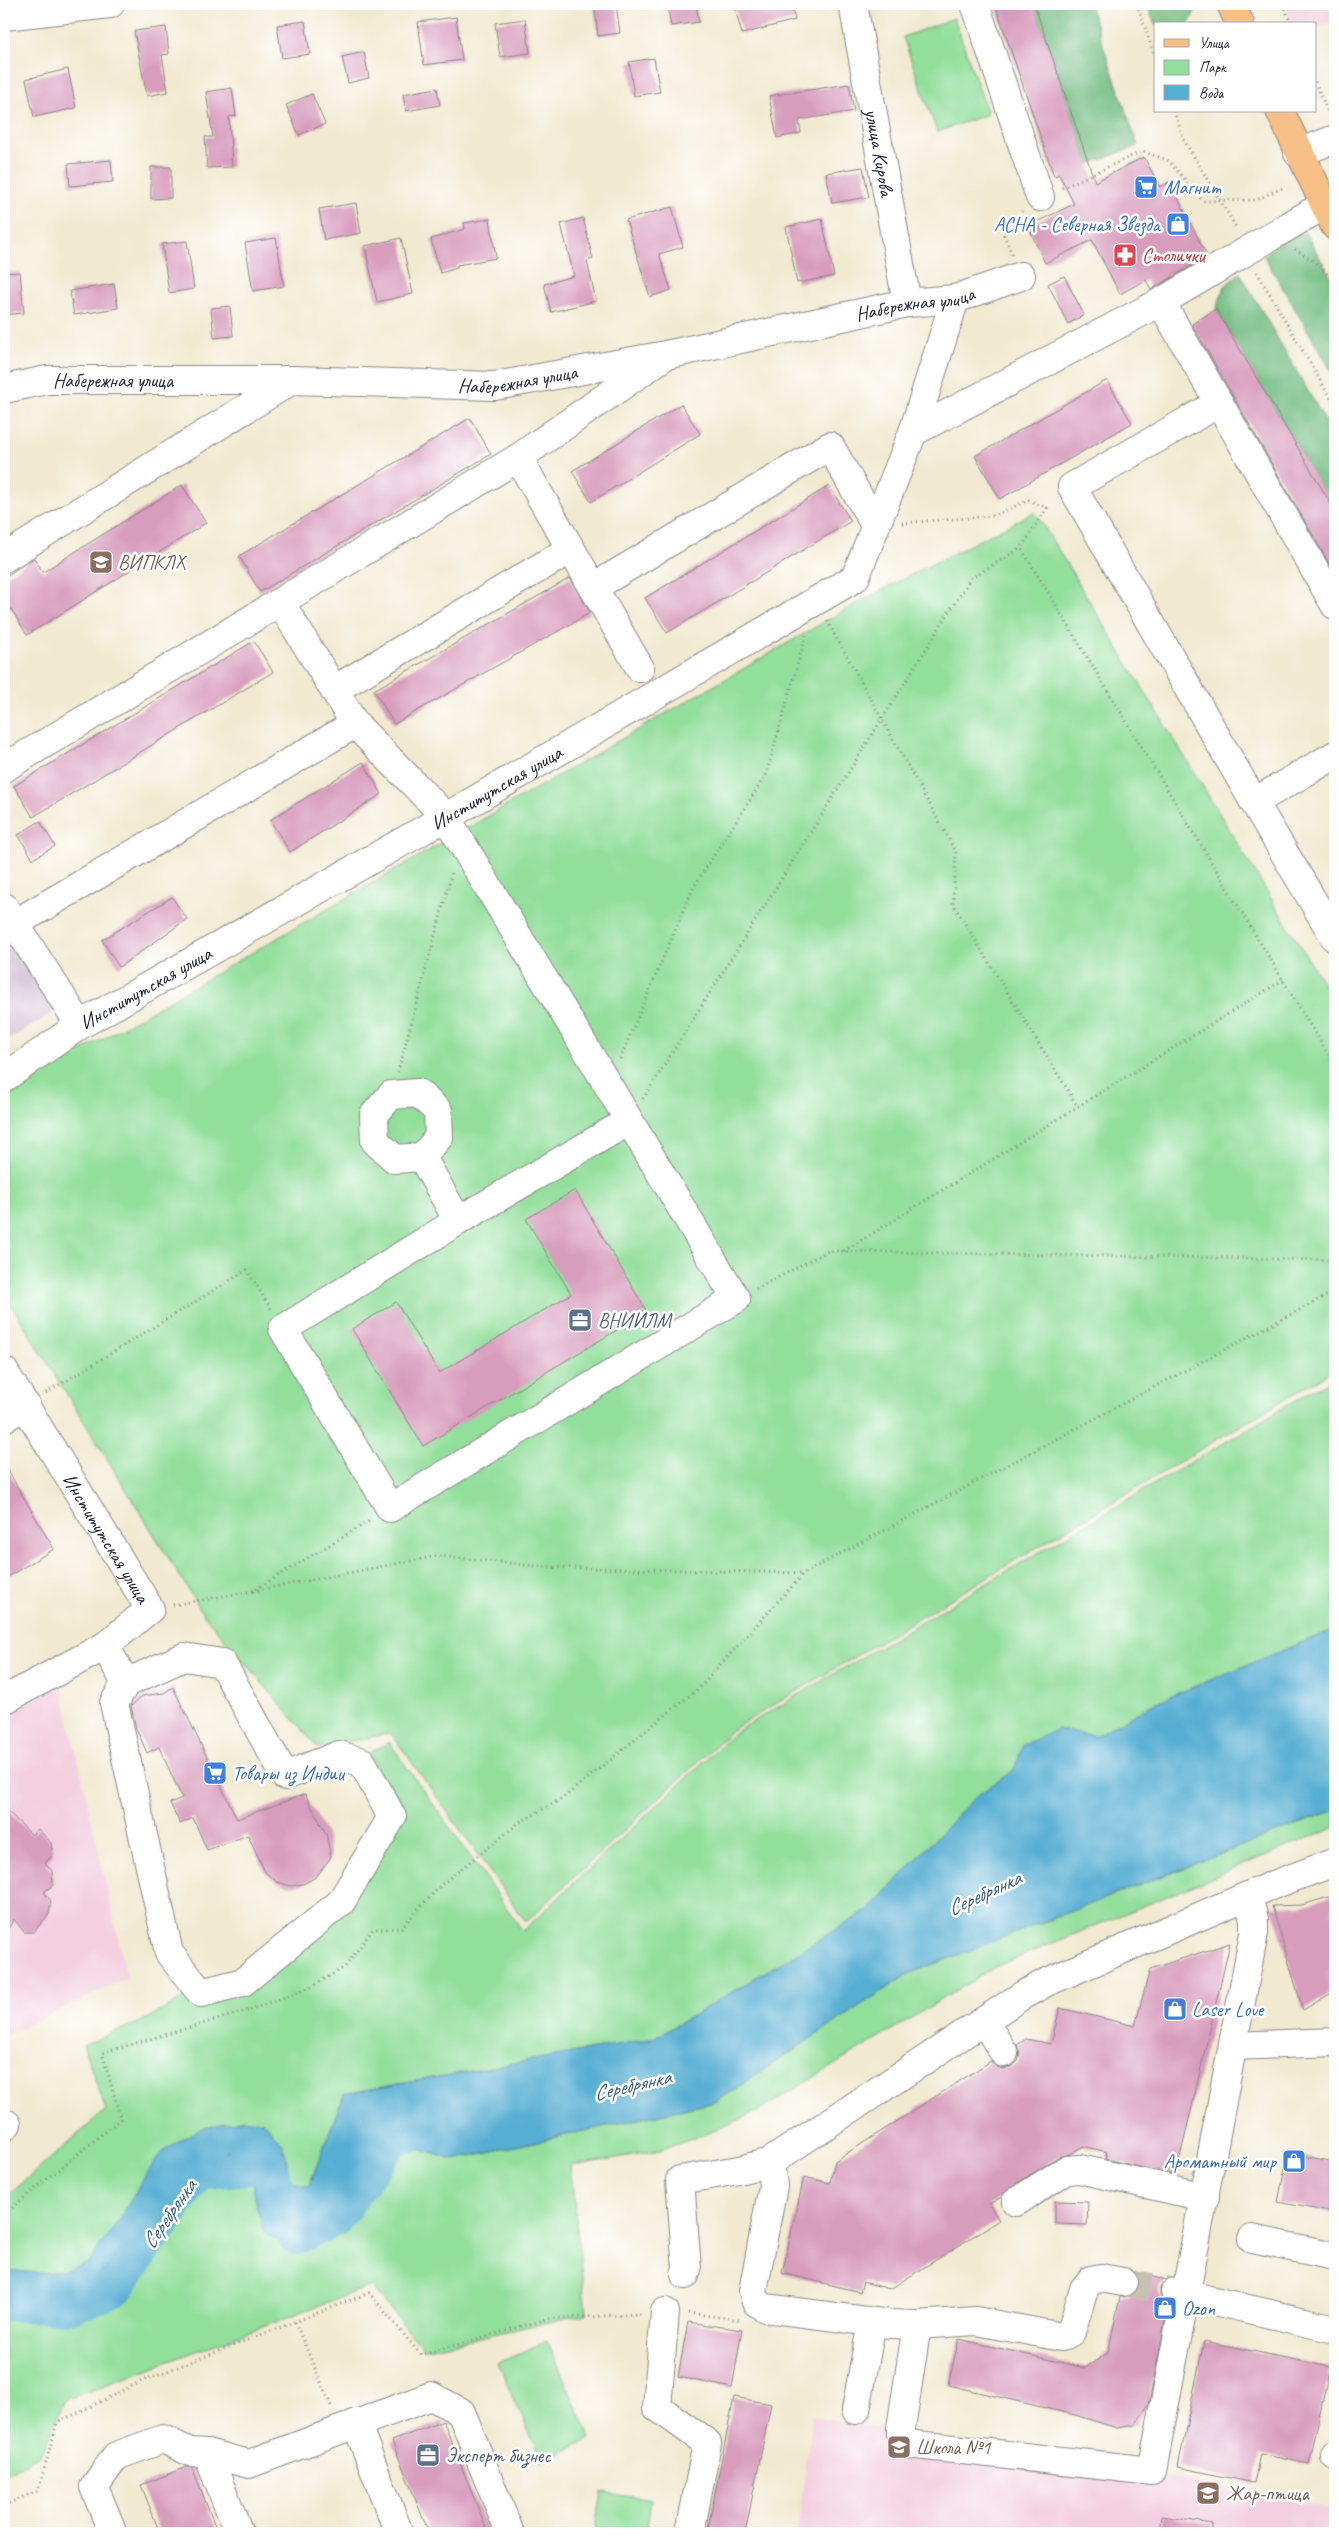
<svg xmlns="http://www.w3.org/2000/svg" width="1339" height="2537" font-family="Caveat,sans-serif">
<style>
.built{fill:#f3cfe0}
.industrial{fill:#cfbdcf}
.green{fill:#92de9b;stroke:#5a806b}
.forest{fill:#75bd83;stroke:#4c705f}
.water{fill:#56aed3;stroke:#3c6887}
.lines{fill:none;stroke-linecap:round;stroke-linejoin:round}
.river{stroke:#56aed3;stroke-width:36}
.building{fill:#d89cbd}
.minor-tunnel{stroke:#c8c1b2;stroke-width:28;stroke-dasharray:28 14;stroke-linecap:butt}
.minor-casing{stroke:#8a8686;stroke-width:30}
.major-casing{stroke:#8a8686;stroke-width:30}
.path{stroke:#8a8686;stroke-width:3;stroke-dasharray:1 4;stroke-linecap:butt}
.minor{stroke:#fff;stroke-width:28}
.major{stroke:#f5bf86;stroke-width:28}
.labels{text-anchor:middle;stroke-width:5;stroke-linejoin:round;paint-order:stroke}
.street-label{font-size:20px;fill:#22223b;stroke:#fff}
.shop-label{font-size:20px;fill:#366cbe;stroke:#fff;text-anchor:start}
.health-label{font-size:20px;fill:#be3a42;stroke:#fff;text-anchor:start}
.education-label{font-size:20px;fill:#785e54;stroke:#fff;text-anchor:start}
.service-label{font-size:20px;fill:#4e5e75;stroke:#fff;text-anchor:start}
.water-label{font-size:21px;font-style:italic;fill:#39617f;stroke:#fff}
</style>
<rect width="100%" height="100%" fill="#fff"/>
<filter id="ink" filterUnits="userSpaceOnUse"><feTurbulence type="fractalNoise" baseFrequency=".02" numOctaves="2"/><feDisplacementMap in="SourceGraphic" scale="10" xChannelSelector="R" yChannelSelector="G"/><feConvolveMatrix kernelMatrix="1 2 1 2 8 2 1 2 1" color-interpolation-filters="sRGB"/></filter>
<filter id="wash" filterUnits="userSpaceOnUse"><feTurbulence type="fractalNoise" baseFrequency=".0096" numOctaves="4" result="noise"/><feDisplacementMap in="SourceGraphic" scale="20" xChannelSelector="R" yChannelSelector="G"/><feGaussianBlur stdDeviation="1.12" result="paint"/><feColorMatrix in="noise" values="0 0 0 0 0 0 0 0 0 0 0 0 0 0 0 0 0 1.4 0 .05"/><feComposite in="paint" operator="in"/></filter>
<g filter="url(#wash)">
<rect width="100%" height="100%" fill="#f1e9d0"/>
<g class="built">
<path d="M1284 4H1335V20L1315 30V24H1292Z"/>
<path d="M61 1684 127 1978 4 2036V1717Z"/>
<path d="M812 2416 1168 2477 1333 2509 1329 2533H797Z"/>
</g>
<path class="industrial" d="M6 931 55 1012 4 1042V933Z"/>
<g class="green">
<path d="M954 18 988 114 937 132 903 37Z"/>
<path d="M1035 512 1335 1003V1369L732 1730 526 1922 391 1733 318 1748 204 1615 4 1293V1096L864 599Z"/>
<path d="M1335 1377V1629L1159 1701 1095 1736 1058 1729 1014 1770 975 1797 869 1910 655 2038 344 2094 309 2186 291 2182 283 2144 162 2152C137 2186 119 2229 90 2261 85 2265 75 2269 69 2271 49 2277 24 2272 4 2270V2199L106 2110 83 2045 149 2018 282 1942 337 1899 393 1808 369 1753 389 1742 523 1931 734 1733Z"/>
<path d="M1335 1810V1827L995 1967 757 2112 711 2132 660 2150 584 2164H570L586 2314 424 2349 371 2286 65 2400 41 2454 4 2475V2289L50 2295 91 2282 105 2272 172 2180 204 2161 227 2150 250 2162 257 2209 316 2233 370 2149 392 2140 452 2160 715 2102 908 1974Z"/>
<path d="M547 2341 591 2439 542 2461 498 2363Z"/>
<path d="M602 2492 651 2500 646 2533H595Z"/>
</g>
<g class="forest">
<path d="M1034 4H1089L1138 146 1089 164Z"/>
<path d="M1147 4H1196L1197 6 1189 24 1155 25Z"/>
<path d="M1305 232 1335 284V377L1264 256 1284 239Z"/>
<path d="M1240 273 1335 438V511L1216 309 1225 286Z"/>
</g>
<path class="water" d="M1335 1629V1810L908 1974 715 2102 452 2160 392 2140 370 2149 316 2233 288 2245 265 2233 257 2209 250 2162 227 2150 204 2161 172 2180 105 2272 91 2282 50 2295 4 2289V2270L40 2273 67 2271 88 2263 121 2217 146 2174 162 2152 199 2129 244 2119 263 2122 283 2144 291 2182 309 2186 344 2094 655 2038 869 1910 975 1797 1014 1770 1023 1745 1058 1729 1095 1736 1159 1701Z"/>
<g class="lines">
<path class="river" d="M4 2303 70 2306 115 2289 198 2172 268 2165 296 2237 335 2219 393 2138 439 2128"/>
</g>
<g id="blocks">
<g class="building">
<path d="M594 4H616L620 33 598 36Z"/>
<path d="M667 4H696L699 22 671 26Z"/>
<path d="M734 4H791L795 20 742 34Z"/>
<path d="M995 4H1034L1095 182 1144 157 1160 187 1170 182 1207 256 1151 290 1146 280 1120 294 1092 240 1045 263 1028 226 1074 204 1059 174 1054 176Z"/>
<path d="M456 17 462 60 424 65 418 22Z"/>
<path d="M525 19 530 53 500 57 495 23Z"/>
<path d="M305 21 310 54 282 58 277 25Z"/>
<path d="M166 27 169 54 162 55 168 92 147 96 134 31Z"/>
<path d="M364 52 369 78 348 83 342 57Z"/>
<path d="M654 58 660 92 634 96 629 62Z"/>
<path d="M68 69 76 108 34 117 26 79Z"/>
<path d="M849 84 854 111 799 120 801 133 777 138 769 96Z"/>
<path d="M232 88 236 116 229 117 232 167 207 168 205 137H213L206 92Z"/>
<path d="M437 88 440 105 406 111 403 94Z"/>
<path d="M312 94 325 124 299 135 286 105Z"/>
<path d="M111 160 113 182 70 186 68 164Z"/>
<path d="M151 167H171V198L151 199Z"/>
<path d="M863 167 869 197 832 203 826 173Z"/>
<path d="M356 203 361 233 324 240 319 209Z"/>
<path d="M672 207 683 247 659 254 671 290 650 297 626 220Z"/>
<path d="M583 218 593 259 587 261 596 301 551 312 544 284 574 276 561 224Z"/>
<path d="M490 219 496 258 457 265V268L440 273 431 239 465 229 464 223Z"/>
<path d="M822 219 834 276 797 283 786 227Z"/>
<path d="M276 238 284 286 253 291 245 243Z"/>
<path d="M401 238 413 294 377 302 365 246Z"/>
<path d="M187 241 194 289 169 293 162 244Z"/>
<path d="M20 272 24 313 4 315V273Z"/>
<path d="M1064 276 1084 315 1068 324 1048 284Z"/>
<path d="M114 284 118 308 74 315 70 291Z"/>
<path d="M230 306 233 336 214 338 211 308Z"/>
<path d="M1216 309 1335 511V574L1192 324Z"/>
<path d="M1107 380 1132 423 1000 499 975 456Z"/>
<path d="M681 404 700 434 591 502 572 471Z"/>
<path d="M470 418 491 454 260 592 239 556Z"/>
<path d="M182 485 206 523 27 635 4 597V577L34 558 43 572Z"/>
<path d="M829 486 851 521 667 633 645 598Z"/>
<path d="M570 578 590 613 394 724 374 690Z"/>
<path d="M254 641 273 672 33 817 14 786Z"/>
<path d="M363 762 382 794 290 852 270 820Z"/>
<path d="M40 821 55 846 33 859 18 835Z"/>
<path d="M172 897 187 919 119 967 102 940Z"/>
<path d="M575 1190 647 1312 423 1446 352 1329 396 1302 439 1373 571 1294 526 1219Z"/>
<path d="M4 1464 54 1549 4 1579Z"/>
<path d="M173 1687 237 1819 305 1794 326 1834 331 1857 316 1877 303 1884 291 1886 277 1882 265 1872 248 1835 207 1850 193 1818 180 1824 170 1803 182 1798 159 1747 147 1753 136 1728 131 1706 142 1696 164 1693Z"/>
<path d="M4 1808 32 1835 38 1829 51 1843 53 1855 45 1863 52 1871 53 1885 44 1892 51 1901 49 1914 34 1932H24L14 1919 4 1935Z"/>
<path d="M1335 1895V1991L1303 2010 1272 1906 1302 1905Z"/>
<path d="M1230 1943 1176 2175 1105 2159 1107 2152 1083 2146 1070 2154 1058 2157 1008 2189 1002 2197 989 2204 999 2220 890 2289 863 2282 860 2292 782 2273 804 2177 830 2183 835 2161 991 2061 996 2067 1004 2069 1013 2066 1018 2061 1020 2053 1017 2045 1026 2039 1051 2044 1060 2008 1135 2026 1150 1969Z"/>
<path d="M1288 2153 1335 2162V2213L1278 2202Z"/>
<path d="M1055 2201 1088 2202 1087 2225 1055 2224Z"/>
<path d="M1135 2273 1166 2280 1160 2288V2296L1168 2305 1149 2404 1135 2425 1117 2428 1075 2415 948 2385 959 2339 1085 2368 1108 2353 1120 2297 1129 2296 1135 2292 1138 2285Z"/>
<path d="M688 2322 742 2330 732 2388 678 2377Z"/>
<path d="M1204 2341 1330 2367 1309 2464 1260 2454 1254 2483 1178 2467Z"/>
<path d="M734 2397 771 2404 745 2533H707Z"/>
<path d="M443 2421 488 2533H429L392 2441Z"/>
<path d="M187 2467 192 2468 218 2533H160L141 2485Z"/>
<path d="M1162 2516 1212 2524V2533H1160Z"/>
</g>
</g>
</g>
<g filter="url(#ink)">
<use href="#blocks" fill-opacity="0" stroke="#8a8686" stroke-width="1"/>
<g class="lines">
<path class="minor-tunnel" d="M1123 2282 1175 2292"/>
<g class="minor-casing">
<g id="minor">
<path id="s1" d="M853 4 907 303"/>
<path d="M975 4 1040 197"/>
<path d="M4 16 110 4"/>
<path d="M1298 153 1335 139"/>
<path d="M1161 302 1335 605"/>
<path id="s2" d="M4 389 47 380H292L495 386 666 355 907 303 955 299 1021 276"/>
<path d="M1219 403 1072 487 1254 802 1335 755"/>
<path d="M913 432 1161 302 1324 205"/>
<path d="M518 458 640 668"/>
<path d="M4 558 292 380"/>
<path d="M594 587 830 446 875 525"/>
<path d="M334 690 571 549"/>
<path d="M4 768 280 602"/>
<path d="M1254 802 1335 938"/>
<path d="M4 907 80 1025"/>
<path d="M14 924 355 724"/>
<path id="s3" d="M4 1078 80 1025 446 817 855 578 913 432 955 299"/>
<path d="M418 1093 438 1111 439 1137 422 1157 395 1159 375 1141 374 1115 391 1095Z"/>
<path d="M629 1121 458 1221 283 1329 390 1508 736 1299 609 1087 446 817 355 724 280 602 518 458 666 355"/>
<path d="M422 1157 458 1221"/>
<path id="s4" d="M4 1371 150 1609 105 1646 4 1700"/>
<path d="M4 1418 26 1405"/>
<path d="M105 1646 126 1683 184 1657 222 1663 285 1776 339 1755 362 1762 392 1817 341 1902 243 1982 201 1993 169 1953 114 1703 126 1683"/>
<path d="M984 2021 1004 2053"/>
<path d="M1233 2046 1335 2042"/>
<path d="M4 2127 7 2124"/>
<path d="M770 2162 773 2186 753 2291 756 2302 765 2308 890 2324 917 2325 976 2321 1062 2337 1071 2332 1084 2289 1091 2280 1101 2278 1123 2282"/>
<path d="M1016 2202 1066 2170 1079 2169 1205 2197"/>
<path d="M1252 2239 1335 2256"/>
<path d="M685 2275 687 2269 680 2180 739 2170 770 2162 1023 1995 1047 1982 1268 1887 1335 1862"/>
<path d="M1175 2292 1335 2329"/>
<path d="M665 2312 657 2407 707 2443 690 2533"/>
<path d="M917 2325 901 2428V2435L908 2444 1152 2471 1254 1933V1919L1248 1897"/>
<path d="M856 2410 872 2322"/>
<path d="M356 2423 399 2533"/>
<path d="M207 2453 239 2533"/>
<path d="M1335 2456V2455"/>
<path d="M113 2533 94 2487 116 2456 163 2439 190 2452 207 2453 249 2464 431 2396 461 2412 510 2533"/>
</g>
</g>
<g class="major-casing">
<g id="major">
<path d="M1231 4 1240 24"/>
<path d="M1280 111 1335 226"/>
</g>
</g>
<g class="path">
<path d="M1137 4 1155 57"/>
<path d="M1283 4 1291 24"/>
<path d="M1315 82 1330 117"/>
<path d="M1174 111 1184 140 1237 229"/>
<path d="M1062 188 1143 151 1169 161 1203 201 1256 200 1282 188"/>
<path d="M1295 249 1321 266 1335 284"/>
<path d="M1012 254 1004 235 1022 211"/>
<path d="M1257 272 1335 406"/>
<path d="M902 523 993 516 1029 500 1047 508 1021 548 1335 1066"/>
<path d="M827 621 956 852 953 904 1078 1107"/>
<path d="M620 1059 693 888 766 775 806 635"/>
<path d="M398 1072 452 873"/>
<path d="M643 1099 970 579 1021 548"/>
<path d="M844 1251 1283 980"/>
<path d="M756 1289 828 1251 1335 1260"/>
<path d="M46 1393 247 1270 271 1309"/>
<path d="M253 1591 437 1556 547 1567 803 1573"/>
<path d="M173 1605 253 1591 371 1520"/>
<path d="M250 2010 311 1987 345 1967 373 1929 401 1928 441 1885 520 1822 563 1798 700 1687 804 1573 1335 1291"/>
<path d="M4 2214 121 2119 102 2053 250 2010"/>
<path d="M688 2313 742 2320"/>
<path d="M295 2322 332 2408"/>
<path d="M4 2505 38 2491 57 2423 144 2380 369 2293 421 2355 547 2319 642 2314"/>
</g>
<use href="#minor" class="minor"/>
<use href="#major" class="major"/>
</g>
</g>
<defs>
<g id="supermarket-square" transform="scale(1.25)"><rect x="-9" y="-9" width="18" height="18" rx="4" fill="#3f7fe0" stroke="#fff"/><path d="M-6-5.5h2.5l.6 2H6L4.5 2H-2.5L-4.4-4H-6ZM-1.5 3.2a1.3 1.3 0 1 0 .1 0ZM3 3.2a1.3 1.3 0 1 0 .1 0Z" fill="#fff"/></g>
<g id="shop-square" transform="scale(1.25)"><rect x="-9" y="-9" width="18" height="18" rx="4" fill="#3f7fe0" stroke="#fff"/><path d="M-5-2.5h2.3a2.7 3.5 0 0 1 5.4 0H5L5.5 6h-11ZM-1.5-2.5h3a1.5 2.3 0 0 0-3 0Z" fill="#fff"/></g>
<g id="pharmacy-square" transform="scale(1.25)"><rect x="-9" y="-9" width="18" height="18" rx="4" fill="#e0444e" stroke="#fff"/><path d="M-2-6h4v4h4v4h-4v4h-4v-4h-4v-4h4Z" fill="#fff"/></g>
<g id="university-square" transform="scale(1.25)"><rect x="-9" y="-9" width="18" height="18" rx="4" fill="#8d6e63" stroke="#fff"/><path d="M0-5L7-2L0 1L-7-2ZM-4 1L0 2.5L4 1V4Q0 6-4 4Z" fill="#fff"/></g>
<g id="office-square" transform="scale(1.25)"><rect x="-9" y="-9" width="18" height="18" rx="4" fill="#5c6f8a" stroke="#fff"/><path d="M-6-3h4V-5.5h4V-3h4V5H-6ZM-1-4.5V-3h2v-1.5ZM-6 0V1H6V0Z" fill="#fff"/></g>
<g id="school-square" transform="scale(1.25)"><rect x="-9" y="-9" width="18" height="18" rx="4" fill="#8d6e63" stroke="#fff"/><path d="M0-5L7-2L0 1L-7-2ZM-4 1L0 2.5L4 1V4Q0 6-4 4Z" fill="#fff"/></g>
</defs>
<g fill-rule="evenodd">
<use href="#supermarket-square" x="1146" y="187"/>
<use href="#shop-square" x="1178" y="224"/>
<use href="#pharmacy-square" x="1125" y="255"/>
<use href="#university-square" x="101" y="562"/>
<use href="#office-square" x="580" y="1320"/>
<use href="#supermarket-square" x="215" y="1773"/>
<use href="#shop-square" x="1175" y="2009"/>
<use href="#shop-square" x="1294" y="2161"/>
<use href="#shop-square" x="1165" y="2308"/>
<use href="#school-square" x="899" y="2447"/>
<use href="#office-square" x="428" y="2455"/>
<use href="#school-square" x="1208" y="2493"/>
</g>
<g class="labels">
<g class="street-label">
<text dy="7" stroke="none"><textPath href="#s1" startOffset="151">улица Кирова</textPath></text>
<text dy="7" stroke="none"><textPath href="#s2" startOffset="920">Набережная улица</textPath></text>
<text dy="7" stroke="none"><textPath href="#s2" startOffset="515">Набережная улица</textPath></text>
<text dy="7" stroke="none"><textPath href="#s2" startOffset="110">Набережная улица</textPath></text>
<text dy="7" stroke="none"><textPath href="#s3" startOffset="572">Институтская улица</textPath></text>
<text dy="7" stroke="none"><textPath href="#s3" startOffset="168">Институтская улица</textPath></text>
<text dy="7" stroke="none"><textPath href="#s4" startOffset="196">Институтская улица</textPath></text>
</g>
<g class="shop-label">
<text x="1164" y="194">Магнит</text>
<text x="1160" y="231" text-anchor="end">АСНА - Северная Звезда</text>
<text x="232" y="1780">Товары из Индии</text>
<text x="1192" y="2016">Laser Love</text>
<text x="1276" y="2168" text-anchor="end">Ароматный мир</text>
<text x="1182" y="2315">Ozon</text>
</g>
<g class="health-label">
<text x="1142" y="262">Столички</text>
</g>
<g class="education-label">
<text x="118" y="569">ВИПКЛХ</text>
<text x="916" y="2454">Школа №1</text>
<text x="1226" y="2500">Жар-птица</text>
</g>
<g class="service-label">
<text x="598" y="1327">ВНИИЛМ</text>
<text x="446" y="2462">Эксперт бизнес</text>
</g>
<g class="water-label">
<text transform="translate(984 1893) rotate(-25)" y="7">Серебрянка</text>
<text transform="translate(632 2085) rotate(-13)" y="7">Серебрянка</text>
<text transform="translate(169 2214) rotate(-55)" y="7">Серебрянка</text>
</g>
</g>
<rect width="1339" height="2537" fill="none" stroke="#fff" stroke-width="20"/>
<rect x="1154" y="22" width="162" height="90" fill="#ffffff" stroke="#a7a7b1"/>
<rect x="1164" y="39" width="25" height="8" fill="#f5bf86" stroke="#a7a7b1"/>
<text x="1199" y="48" font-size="15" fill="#22223b">Улица</text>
<rect x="1164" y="60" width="25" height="15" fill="#92de9b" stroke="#a7a7b1"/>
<text x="1199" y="72" font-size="15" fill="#22223b">Парк</text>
<rect x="1164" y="85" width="25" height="15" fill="#56aed3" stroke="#a7a7b1"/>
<text x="1199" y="98" font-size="15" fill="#22223b">Вода</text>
</svg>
